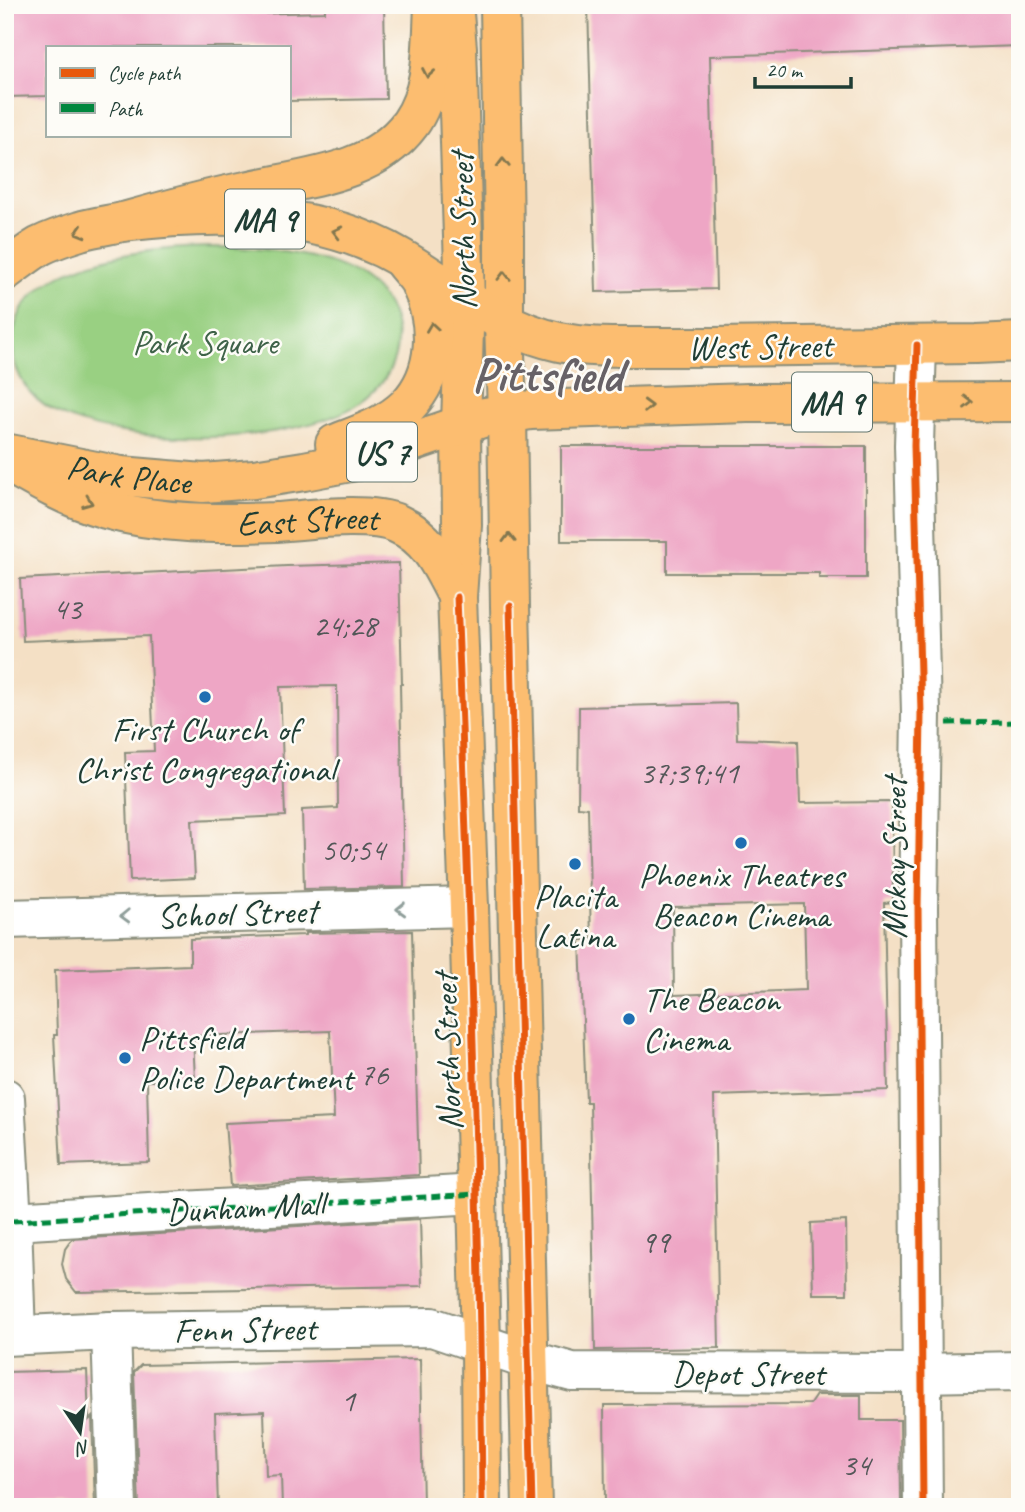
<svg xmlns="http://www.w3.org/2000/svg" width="1025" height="1512" font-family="Caveat,sans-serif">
  <rect width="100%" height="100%" fill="#fdfcf7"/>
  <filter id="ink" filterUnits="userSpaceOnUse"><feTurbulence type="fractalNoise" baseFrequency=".0143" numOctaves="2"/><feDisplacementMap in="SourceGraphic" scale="14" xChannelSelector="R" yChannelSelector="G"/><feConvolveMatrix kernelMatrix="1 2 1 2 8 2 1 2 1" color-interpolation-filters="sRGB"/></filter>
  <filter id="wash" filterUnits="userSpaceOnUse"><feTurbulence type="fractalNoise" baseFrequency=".00686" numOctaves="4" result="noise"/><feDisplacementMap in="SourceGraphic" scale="28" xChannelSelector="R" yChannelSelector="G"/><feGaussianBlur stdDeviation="1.57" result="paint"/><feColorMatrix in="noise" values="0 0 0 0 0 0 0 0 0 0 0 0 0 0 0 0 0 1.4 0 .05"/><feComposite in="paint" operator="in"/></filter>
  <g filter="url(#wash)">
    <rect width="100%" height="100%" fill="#f4e0c5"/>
    <path fill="#99d082" stroke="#5c865b" stroke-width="2" d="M211,247C273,248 391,253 397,337C398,365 382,388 360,403C296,446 118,449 52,410C30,398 15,376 13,351C7,259 147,248 211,247Z"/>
    <g id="blocks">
      <g fill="#eea6c5" fill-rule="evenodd">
        <polygon points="5,5 250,5 251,14 325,12 325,5 384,5 386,99 289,101 289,47 47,47 47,96 5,97"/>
        <polygon points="588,5 1020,5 1020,46 710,56 716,289 596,292"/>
        <polygon points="561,446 866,446 866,578 819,578 819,573 667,573 667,541 561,541"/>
        <polygon points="399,563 402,684 400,684 404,887 304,889 302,810 338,808 337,686 280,687 285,816 192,820 195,878 130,881 125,752 154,751 149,636 23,641 20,579 287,566"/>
        <path d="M736,703L737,739L798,741L800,803L892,802L893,902L884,903L888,1090L714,1096L719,1348L595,1350L590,1102H586L580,940H591L588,808L578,807L579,707ZM804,904L806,990L674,995L673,907Z"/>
        <polygon points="412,931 419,1175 230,1186 225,1123 334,1118 330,1031 193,1036 195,1080 147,1081 149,1162 61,1165 54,1035 57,1035 55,970 190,965 190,939 305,935 305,933"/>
        <polygon points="420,1219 422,1286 76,1292 66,1279 62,1264 65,1249 72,1239"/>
        <polygon points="846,1221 847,1294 813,1294 811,1223"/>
        <polygon points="420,1359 423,1505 282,1507 281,1475 266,1476 264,1411 215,1413 218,1507 139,1507 134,1372 141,1365"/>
        <polygon points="87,1370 89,1420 92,1417 95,1507 5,1507 5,1372"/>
        <polygon points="816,1395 861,1395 861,1420 900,1420 901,1507 605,1507 604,1405 810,1404"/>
      </g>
    </g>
  </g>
  <g filter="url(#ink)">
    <use href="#blocks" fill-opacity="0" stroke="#8a8e7c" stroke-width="2"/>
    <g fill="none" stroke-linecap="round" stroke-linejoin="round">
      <g stroke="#8a8e7c" stroke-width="42">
        <g id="minor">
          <polyline points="917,345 914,445 921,713 918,908 923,1507"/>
          <polyline points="5,919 469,907"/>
          <polyline points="5,1098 12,1221 16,1335"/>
          <polyline points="12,1221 477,1194"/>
          <polyline points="111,1331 117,1507"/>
          <polyline points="5,1336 111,1331 432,1327 528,1360 572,1372 921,1373 1020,1371"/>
        </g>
      </g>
      <g stroke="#8a8e7c" stroke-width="42">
        <g id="major">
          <polyline points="507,413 510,606 532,1507"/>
          <polyline points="461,424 462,525 457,597 469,907 481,1344 482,1507"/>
          <path id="s1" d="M5,461C37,480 70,499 106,509C161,525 220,524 276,522C308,520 369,511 398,524C430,538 442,567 457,596"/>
        </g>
      </g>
      <g stroke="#8a8e7c" stroke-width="42">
        <g id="highway">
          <polyline points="500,5 504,231 504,322 507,413"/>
          <polyline points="454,14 457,48 465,299 461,424"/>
          <path d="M123,222C214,211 320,210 401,258C453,289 499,329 559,342C583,347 608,347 633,347C659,347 686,347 712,347C800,346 888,345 976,344L1020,342"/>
          <path d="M5,271C16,263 28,253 40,246C52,240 67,235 80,231C95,226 111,225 127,221C166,210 206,199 246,191C303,178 372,175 410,124C434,91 432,44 434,5"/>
          <path d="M335,444C360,434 388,425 407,406C439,373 439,323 420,283C417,276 409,269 404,262"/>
          <path id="s2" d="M5,453L121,476L203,483L254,479L304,471L356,461L485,417L531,410L748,403L1020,402"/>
        </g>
      </g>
      <use href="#minor" stroke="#fff" stroke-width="38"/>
      <use href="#major" stroke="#fcbd6f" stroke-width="38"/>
      <use href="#highway" stroke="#fcbd6f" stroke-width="38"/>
      <g stroke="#00873e" stroke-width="5" stroke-dasharray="10 5" stroke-linecap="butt">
        <polyline points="947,723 1020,722"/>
        <polyline points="12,1221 477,1194"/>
      </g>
      <g stroke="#fdfcf7" stroke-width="11">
        <g id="cycleway">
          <polyline points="917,345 914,445 921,713 918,908 923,1507"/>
          <path d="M457,597C469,900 480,1203 482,1507"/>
          <polyline points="510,606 532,1507"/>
        </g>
      </g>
      <use href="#cycleway" stroke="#e8590c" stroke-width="7"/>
    </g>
    <defs><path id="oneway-chevron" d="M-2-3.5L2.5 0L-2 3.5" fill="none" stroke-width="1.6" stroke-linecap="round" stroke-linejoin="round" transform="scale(1.75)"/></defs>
    <g stroke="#82774f">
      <use href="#oneway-chevron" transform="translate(428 73) rotate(100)"/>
      <use href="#oneway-chevron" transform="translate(503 163) rotate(-91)"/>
      <use href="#oneway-chevron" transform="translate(80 232) rotate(163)"/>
      <use href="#oneway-chevron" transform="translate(337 232) rotate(-166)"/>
      <use href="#oneway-chevron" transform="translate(504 276) rotate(-90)"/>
      <use href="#oneway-chevron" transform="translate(432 327) rotate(-98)"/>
      <use href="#oneway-chevron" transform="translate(968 402)"/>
      <use href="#oneway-chevron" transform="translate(648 406) rotate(-2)"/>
      <use href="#oneway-chevron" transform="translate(88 502) rotate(21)"/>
      <use href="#oneway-chevron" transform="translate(509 538) rotate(-91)"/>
    </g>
    <g stroke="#8f9e9a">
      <use href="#oneway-chevron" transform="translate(401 909) rotate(178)"/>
      <use href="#oneway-chevron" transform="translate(125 916) rotate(178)"/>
    </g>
  </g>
  <g fill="#1f6fb2" stroke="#fdfcf7" stroke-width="2.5">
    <circle cx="205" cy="697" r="7"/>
    <circle cx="741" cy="843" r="7"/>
    <circle cx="575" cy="864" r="7"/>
    <circle cx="629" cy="1019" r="7"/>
    <circle cx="125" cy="1058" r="7"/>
  </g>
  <g text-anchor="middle" stroke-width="5" stroke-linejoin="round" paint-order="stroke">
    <g font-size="32" fill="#535758">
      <text x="67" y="619">43</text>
      <text x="345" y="636">24;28</text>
      <text x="689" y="783">37;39;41</text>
      <text x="353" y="860">50;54</text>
      <text x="374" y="1085">76</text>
      <text x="655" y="1252">99</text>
      <text x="348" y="1411">1</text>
      <text x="856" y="1475">34</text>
    </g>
    <g fill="#fdfcf7" stroke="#62766e" stroke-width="2">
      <rect x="225" y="189.5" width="80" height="59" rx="5"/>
      <rect x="792" y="372.5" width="80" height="59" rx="5"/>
      <rect x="347" y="422.5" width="70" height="59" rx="5"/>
    </g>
    <g font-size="33" font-weight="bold" fill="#1f3d34">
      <text x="265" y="231">MA 9</text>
      <text x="832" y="414">MA 9</text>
      <text x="382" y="464">US 7</text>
    </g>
    <g font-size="35" fill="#1f3d34" stroke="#fdfcf7">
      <text transform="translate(462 231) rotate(-91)" y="12">North Street</text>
      <text transform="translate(760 346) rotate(-1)" y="12">West Street</text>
      <text dy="12" stroke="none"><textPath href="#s2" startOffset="126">Park Place</textPath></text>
      <text dy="12" stroke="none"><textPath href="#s1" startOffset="315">East Street</textPath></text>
      <text transform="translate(894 858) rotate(-90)" y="12">Mckay Street</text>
      <text transform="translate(237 913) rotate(-2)" y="12">School Street</text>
      <text transform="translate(447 1052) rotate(-92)" y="12">North Street</text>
      <text transform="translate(245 1207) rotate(-3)" y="12">Dunham Mall</text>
      <text transform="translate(245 1329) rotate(-1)" y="12">Fenn Street</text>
      <text x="748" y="1385">Depot Street</text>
    </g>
    <g font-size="35" fill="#3e6248" stroke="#fdfcf7">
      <text x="205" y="354">Park Square</text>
    </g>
    <g font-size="35" fill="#1f3d34" stroke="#fdfcf7">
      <text x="205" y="741">First Church of<tspan x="205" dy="40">Christ Congregational</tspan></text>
      <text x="741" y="887">Phoenix Theatres<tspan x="741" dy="40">Beacon Cinema</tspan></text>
      <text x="575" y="908">Placita<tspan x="575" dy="40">Latina</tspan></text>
      <text x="643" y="1011" text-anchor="start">The Beacon<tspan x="643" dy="40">Cinema</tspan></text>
      <text x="139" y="1050" text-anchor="start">Pittsfield<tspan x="139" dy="40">Police Department</tspan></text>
    </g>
    <g font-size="49" font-weight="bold" fill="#676267" stroke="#fdfcf7">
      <text x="547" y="391">Pittsfield</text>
    </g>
  </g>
  <rect width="1025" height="1512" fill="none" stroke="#fdfcf7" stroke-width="28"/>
  <rect x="46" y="46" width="245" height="91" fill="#fdfcf7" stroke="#a4b0a9" stroke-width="2"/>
  <rect x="60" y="68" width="35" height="10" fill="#e8590c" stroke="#a4b0a9" stroke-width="2"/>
  <text x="108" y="80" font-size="21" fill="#1f3d34">Cycle path</text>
  <rect x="60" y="103" width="35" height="10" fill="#00873e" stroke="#a4b0a9" stroke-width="2"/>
  <text x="108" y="116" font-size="21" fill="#1f3d34">Path</text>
  <g transform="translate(80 1432) rotate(167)" stroke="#fdfcf7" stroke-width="5" paint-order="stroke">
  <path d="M0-5L12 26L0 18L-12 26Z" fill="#1f3d34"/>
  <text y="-10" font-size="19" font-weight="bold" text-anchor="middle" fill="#1f3d34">N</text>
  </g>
  <path d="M755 77v10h96v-10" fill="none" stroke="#1f3d34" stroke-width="3.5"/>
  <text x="766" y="77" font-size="21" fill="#1f3d34" stroke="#fdfcf7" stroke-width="5" paint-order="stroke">20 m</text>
</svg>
